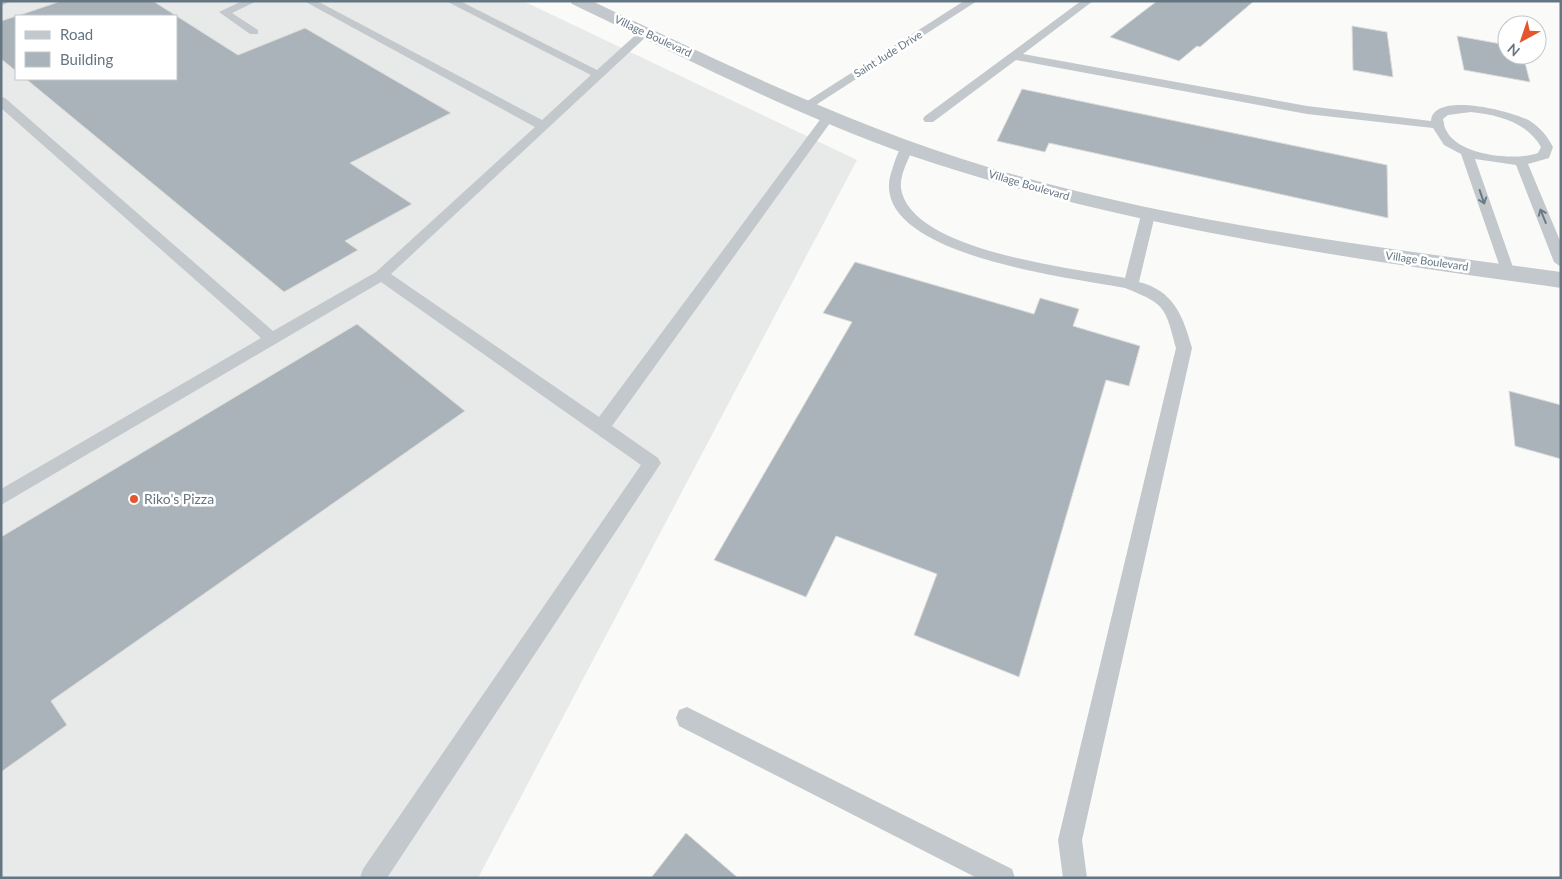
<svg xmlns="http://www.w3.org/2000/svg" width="1562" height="879" font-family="Lato,sans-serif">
  <rect width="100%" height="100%" fill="#fafaf8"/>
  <path fill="#e8e9e9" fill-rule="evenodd" d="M1,1H523L857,160L478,878H1ZM16,16H176V79H16Z"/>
  <g fill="#aab3b9" stroke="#dcdcda">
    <polygon points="61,1 153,1 238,55 305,28 451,113 350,163 412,204 345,241 358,250 284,292 26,79 176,79 176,16 17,16"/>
    <polygon points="1157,1 1254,1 1200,47 1197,46 1179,61 1110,37"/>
    <polygon points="16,16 16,71 1,59 1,21"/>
    <polygon points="1352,26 1387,32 1393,77 1353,70"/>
    <polygon points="1457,36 1507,45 1507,55 1523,55 1530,82 1464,70"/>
    <polygon points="1022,89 1387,165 1388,218 1049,143 1045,152 997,141"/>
    <polygon points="855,262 1034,314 1040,298 1079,309 1073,326 1140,346 1129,386 1106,380 1019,677 914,635 937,574 836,536 806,597 714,560 852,322 823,313"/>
    <polygon points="357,324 465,411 51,701 67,725 1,772 1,537"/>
    <polygon points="1509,391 1561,405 1561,459 1515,446"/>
    <polygon points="686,833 738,878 651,878"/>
  </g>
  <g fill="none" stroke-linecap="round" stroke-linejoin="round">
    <g fill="#c3c8cc" fill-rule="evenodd">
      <polygon points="1,1 11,1 1,6"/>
      <polygon points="242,1 257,1 232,13 258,30 258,34 250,34 219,12"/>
      <polygon points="304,1 317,1 542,120 591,75 446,1 460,1 597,70 641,30 649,30 649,34 391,274 599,417 825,113 829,112 835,116 612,426 658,458 661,463 387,878 360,878 363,869 641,465 381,282 1,505 1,489 261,338 1,108 1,97 5,98 273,331 376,272 535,127"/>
      <polygon points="964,1 977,1 808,110 804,111 798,107"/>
      <path d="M1081,1H1093L1023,54L1307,106L1431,121C1433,90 1515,112 1530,121C1541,128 1547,136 1553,147L1549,158L1528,164L1561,243V267L1554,262L1516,165L1475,159L1515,273L1508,278L1503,276L1461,154L1444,145L1433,128L1307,114L1016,60L933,122H925L923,119L925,116ZM1471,112C1498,115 1527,122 1541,147L1538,153C1515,161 1458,156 1446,130C1444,127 1444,122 1443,119L1448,115Z"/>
      <path d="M908,142L914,146C909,159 897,178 902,193C919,252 1073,268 1125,278L1141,215L1148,211L1153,212L1155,215L1139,282C1174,291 1183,316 1192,348L1082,840L1087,878H1063L1058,840L1176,348C1165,306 1165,304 1125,288C1075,278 861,255 892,170C895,162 899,144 908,142Z"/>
      <polygon points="687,707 1012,869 1015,878 977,878 679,726 676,718 679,710"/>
    </g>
    <path fill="#c3c8cc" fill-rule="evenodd" d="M570,1H592C723,63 851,126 991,168C1176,223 1369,246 1561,272V288C1340,257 1121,227 909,155C793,114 683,57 572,4Z"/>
  </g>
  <defs><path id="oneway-shaft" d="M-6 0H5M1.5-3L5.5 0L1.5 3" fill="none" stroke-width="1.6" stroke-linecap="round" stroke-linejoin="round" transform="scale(1.25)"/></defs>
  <g stroke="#6a7a87">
    <use href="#oneway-shaft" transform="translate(1482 197) rotate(71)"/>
    <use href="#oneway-shaft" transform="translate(1543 216) rotate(-112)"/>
  </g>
  <circle fill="#e4572e" stroke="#fff" stroke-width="2" cx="134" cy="499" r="5"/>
  <g text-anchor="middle" stroke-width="5" stroke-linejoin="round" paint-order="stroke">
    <g font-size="11" fill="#657683" stroke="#fff">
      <text transform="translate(653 36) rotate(25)" y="4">Village Boulevard</text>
      <text transform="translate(888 54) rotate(-32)" y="4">Saint Jude Drive</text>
      <text transform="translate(1029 185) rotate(16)" y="4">Village Boulevard</text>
      <text transform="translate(1427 261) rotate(8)" y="4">Village Boulevard</text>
    </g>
    <g font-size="14" fill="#657683" stroke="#fff" text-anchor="start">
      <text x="144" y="504">Riko's Pizza</text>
    </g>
  </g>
  <rect width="1562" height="879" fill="none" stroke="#657683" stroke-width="5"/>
  <rect x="15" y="15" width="162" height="65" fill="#ffffff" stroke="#c1c8cd"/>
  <rect x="25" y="31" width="25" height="8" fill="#c3c8cc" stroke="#c1c8cd"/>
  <text x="60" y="40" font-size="15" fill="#657683">Road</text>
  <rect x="25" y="52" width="25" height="15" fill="#aab3b9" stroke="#c1c8cd"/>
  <text x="60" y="65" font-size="15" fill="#657683">Building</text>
  <g transform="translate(1522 40) rotate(220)"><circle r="24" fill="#ffffff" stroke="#c1c8cd"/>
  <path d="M0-4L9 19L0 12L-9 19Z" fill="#e4572e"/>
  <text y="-8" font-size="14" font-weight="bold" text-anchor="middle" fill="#657683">N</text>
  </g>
</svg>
